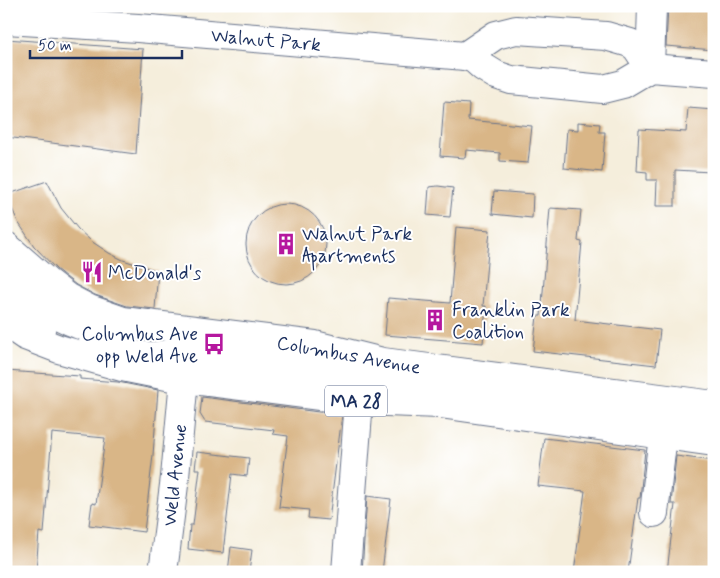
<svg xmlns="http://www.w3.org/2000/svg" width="720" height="578" font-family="Mynerve,sans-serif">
  <rect width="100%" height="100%" fill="#fff"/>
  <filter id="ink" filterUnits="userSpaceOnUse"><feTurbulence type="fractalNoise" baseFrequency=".02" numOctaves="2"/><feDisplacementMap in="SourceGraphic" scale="10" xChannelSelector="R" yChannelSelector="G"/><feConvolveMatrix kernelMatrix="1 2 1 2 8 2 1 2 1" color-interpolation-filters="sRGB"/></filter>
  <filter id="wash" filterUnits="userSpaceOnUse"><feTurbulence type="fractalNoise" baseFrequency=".0096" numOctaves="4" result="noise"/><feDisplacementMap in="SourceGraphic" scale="20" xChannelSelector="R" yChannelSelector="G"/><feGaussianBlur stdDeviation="1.12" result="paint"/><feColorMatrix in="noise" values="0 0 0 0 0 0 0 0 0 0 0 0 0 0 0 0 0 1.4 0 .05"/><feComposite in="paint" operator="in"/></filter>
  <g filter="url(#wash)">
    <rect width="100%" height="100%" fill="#f5eedc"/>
    <g id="blocks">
      <g fill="#d9b687">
        <polygon points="668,6 714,6 714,50 666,46"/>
        <polygon points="6,39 143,49 136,154 6,137"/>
        <polygon points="444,102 469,104 468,120 532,126 528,163 500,161 500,153 466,150 465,158 440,156"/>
        <polygon points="688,108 714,110 711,172 675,170 675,206 656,206 657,180 647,180 647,172 637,171 639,129 686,132"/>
        <polygon points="578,122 600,124 599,132 605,132 602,172 564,168 567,129 578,130"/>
        <polygon points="47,181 61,208 78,229 91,241 109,253 123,260 158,271 155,309 127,306 95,295 76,285 56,269 34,246 18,222 6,195"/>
        <polygon points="438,186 453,188 450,217 427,215 429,187"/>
        <polygon points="494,191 533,194 532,218 492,214"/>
        <circle cx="286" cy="244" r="40"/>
        <polygon points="550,208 581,210 578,241 582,242 575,320 660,330 656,365 533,351 537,316 541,316"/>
        <polygon points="456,227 490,230 483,306 486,306 483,343 385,335 388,298 450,303"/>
        <polygon points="6,371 80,376 80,379 118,382 158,390 153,455 144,532 89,525 92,503 96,504 105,438 52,433 44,533 39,532 36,572 6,572"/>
        <polygon points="202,397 342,415 329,520 308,518 309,510 279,507 288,436 273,434 274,430 205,422 200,414"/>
        <polygon points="544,438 645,450 640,498 638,498 628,572 574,572 585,491 538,486"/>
        <polygon points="197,452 249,458 247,476 232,474 223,553 188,549 190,525 193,525 200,469 195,469"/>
        <polygon points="676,456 714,461 714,572 667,572 675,504 671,504"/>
        <polygon points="367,496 391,499 382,572 362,572"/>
        <polygon points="231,547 252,550 249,572 228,572"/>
      </g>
    </g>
  </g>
  <g filter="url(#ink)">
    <use href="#blocks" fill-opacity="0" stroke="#67728a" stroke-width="1"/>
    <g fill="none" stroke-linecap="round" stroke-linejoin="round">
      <g stroke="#67728a" stroke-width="30">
        <g id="minor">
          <polyline points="6,20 138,28 465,56 474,59 483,67 496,75 511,80 603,89 623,84 650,68 714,73"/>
          <polyline points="465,56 496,35 516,30 606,36 630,43 636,47 650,68"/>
          <polyline points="650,68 652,6"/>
          <path d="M6,275C19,286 32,297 45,307C69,324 97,331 125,339"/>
          <polyline points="6,307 41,330"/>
          <polyline points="91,348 135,355 152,356 174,353 267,364 714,423"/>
          <polyline points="654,513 663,435"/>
          <polyline points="163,572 175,477 184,379"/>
          <polyline points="346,572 359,401"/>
        </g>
      </g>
      <g stroke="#67728a" stroke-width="30">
        <g id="major">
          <polyline points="6,246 46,281 68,298 89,309 123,321 315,345 383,362 714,405"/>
          <polyline points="6,323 25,336 59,349 122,367 177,378 359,401 440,404 714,442"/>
        </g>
      </g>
      <use href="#minor" stroke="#fff" stroke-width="28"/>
      <use href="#major" stroke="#fff" stroke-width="28"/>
    </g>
  </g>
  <defs>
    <g id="building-bare" transform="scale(1.725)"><path d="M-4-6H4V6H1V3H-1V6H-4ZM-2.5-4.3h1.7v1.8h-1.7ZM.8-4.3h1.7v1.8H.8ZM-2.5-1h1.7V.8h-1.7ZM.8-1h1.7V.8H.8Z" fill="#b5179e" stroke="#fff" stroke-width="2.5" paint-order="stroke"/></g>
    <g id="restaurant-bare" transform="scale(1.725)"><path d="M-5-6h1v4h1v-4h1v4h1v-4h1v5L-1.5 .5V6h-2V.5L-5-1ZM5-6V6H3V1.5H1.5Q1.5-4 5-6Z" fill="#b5179e" stroke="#fff" stroke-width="2.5" paint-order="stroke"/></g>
    <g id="bus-bare" transform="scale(1.725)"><path d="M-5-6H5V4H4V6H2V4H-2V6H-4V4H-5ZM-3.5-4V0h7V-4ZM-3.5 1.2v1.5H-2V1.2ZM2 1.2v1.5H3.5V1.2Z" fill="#b5179e" stroke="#fff" stroke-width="2.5" paint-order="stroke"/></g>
  </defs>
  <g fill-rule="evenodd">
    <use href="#building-bare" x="286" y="244"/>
    <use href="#restaurant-bare" x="92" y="272"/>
    <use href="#building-bare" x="435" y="320"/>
    <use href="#bus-bare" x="214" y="344"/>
  </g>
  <g text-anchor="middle" stroke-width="4" stroke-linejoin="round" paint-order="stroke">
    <rect fill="#fff" stroke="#5f6d8e" stroke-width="1" x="325" y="385.5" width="62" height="31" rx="4"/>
    <g font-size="18" font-weight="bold" fill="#1b2f5e">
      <text x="356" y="407">MA 28</text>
    </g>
    <g font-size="19" fill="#1b2f5e" stroke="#fff">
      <text transform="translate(266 39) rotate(5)" y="7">Walnut Park</text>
      <text transform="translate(349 354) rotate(10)" y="7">Columbus Avenue</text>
      <text transform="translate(174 475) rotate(-84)" y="7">Weld Avenue</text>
    </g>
    <g font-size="19" fill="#1b2f5e" stroke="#fff" text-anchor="start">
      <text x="302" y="240">Walnut Park<tspan x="302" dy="22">Apartments</tspan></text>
      <text x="108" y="279">McDonald's</text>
      <text x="452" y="316">Franklin Park<tspan x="452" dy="22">Coalition</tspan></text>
      <text x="198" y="340" text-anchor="end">Columbus Ave<tspan x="198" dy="22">opp Weld Ave</tspan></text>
    </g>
  </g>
  <rect width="720" height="578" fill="none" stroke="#fff" stroke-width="25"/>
  <path d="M30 50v8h152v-8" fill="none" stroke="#1b2f5e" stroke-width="2.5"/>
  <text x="38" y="50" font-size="15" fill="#1b2f5e" stroke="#ffffff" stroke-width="4" paint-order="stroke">50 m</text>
</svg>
